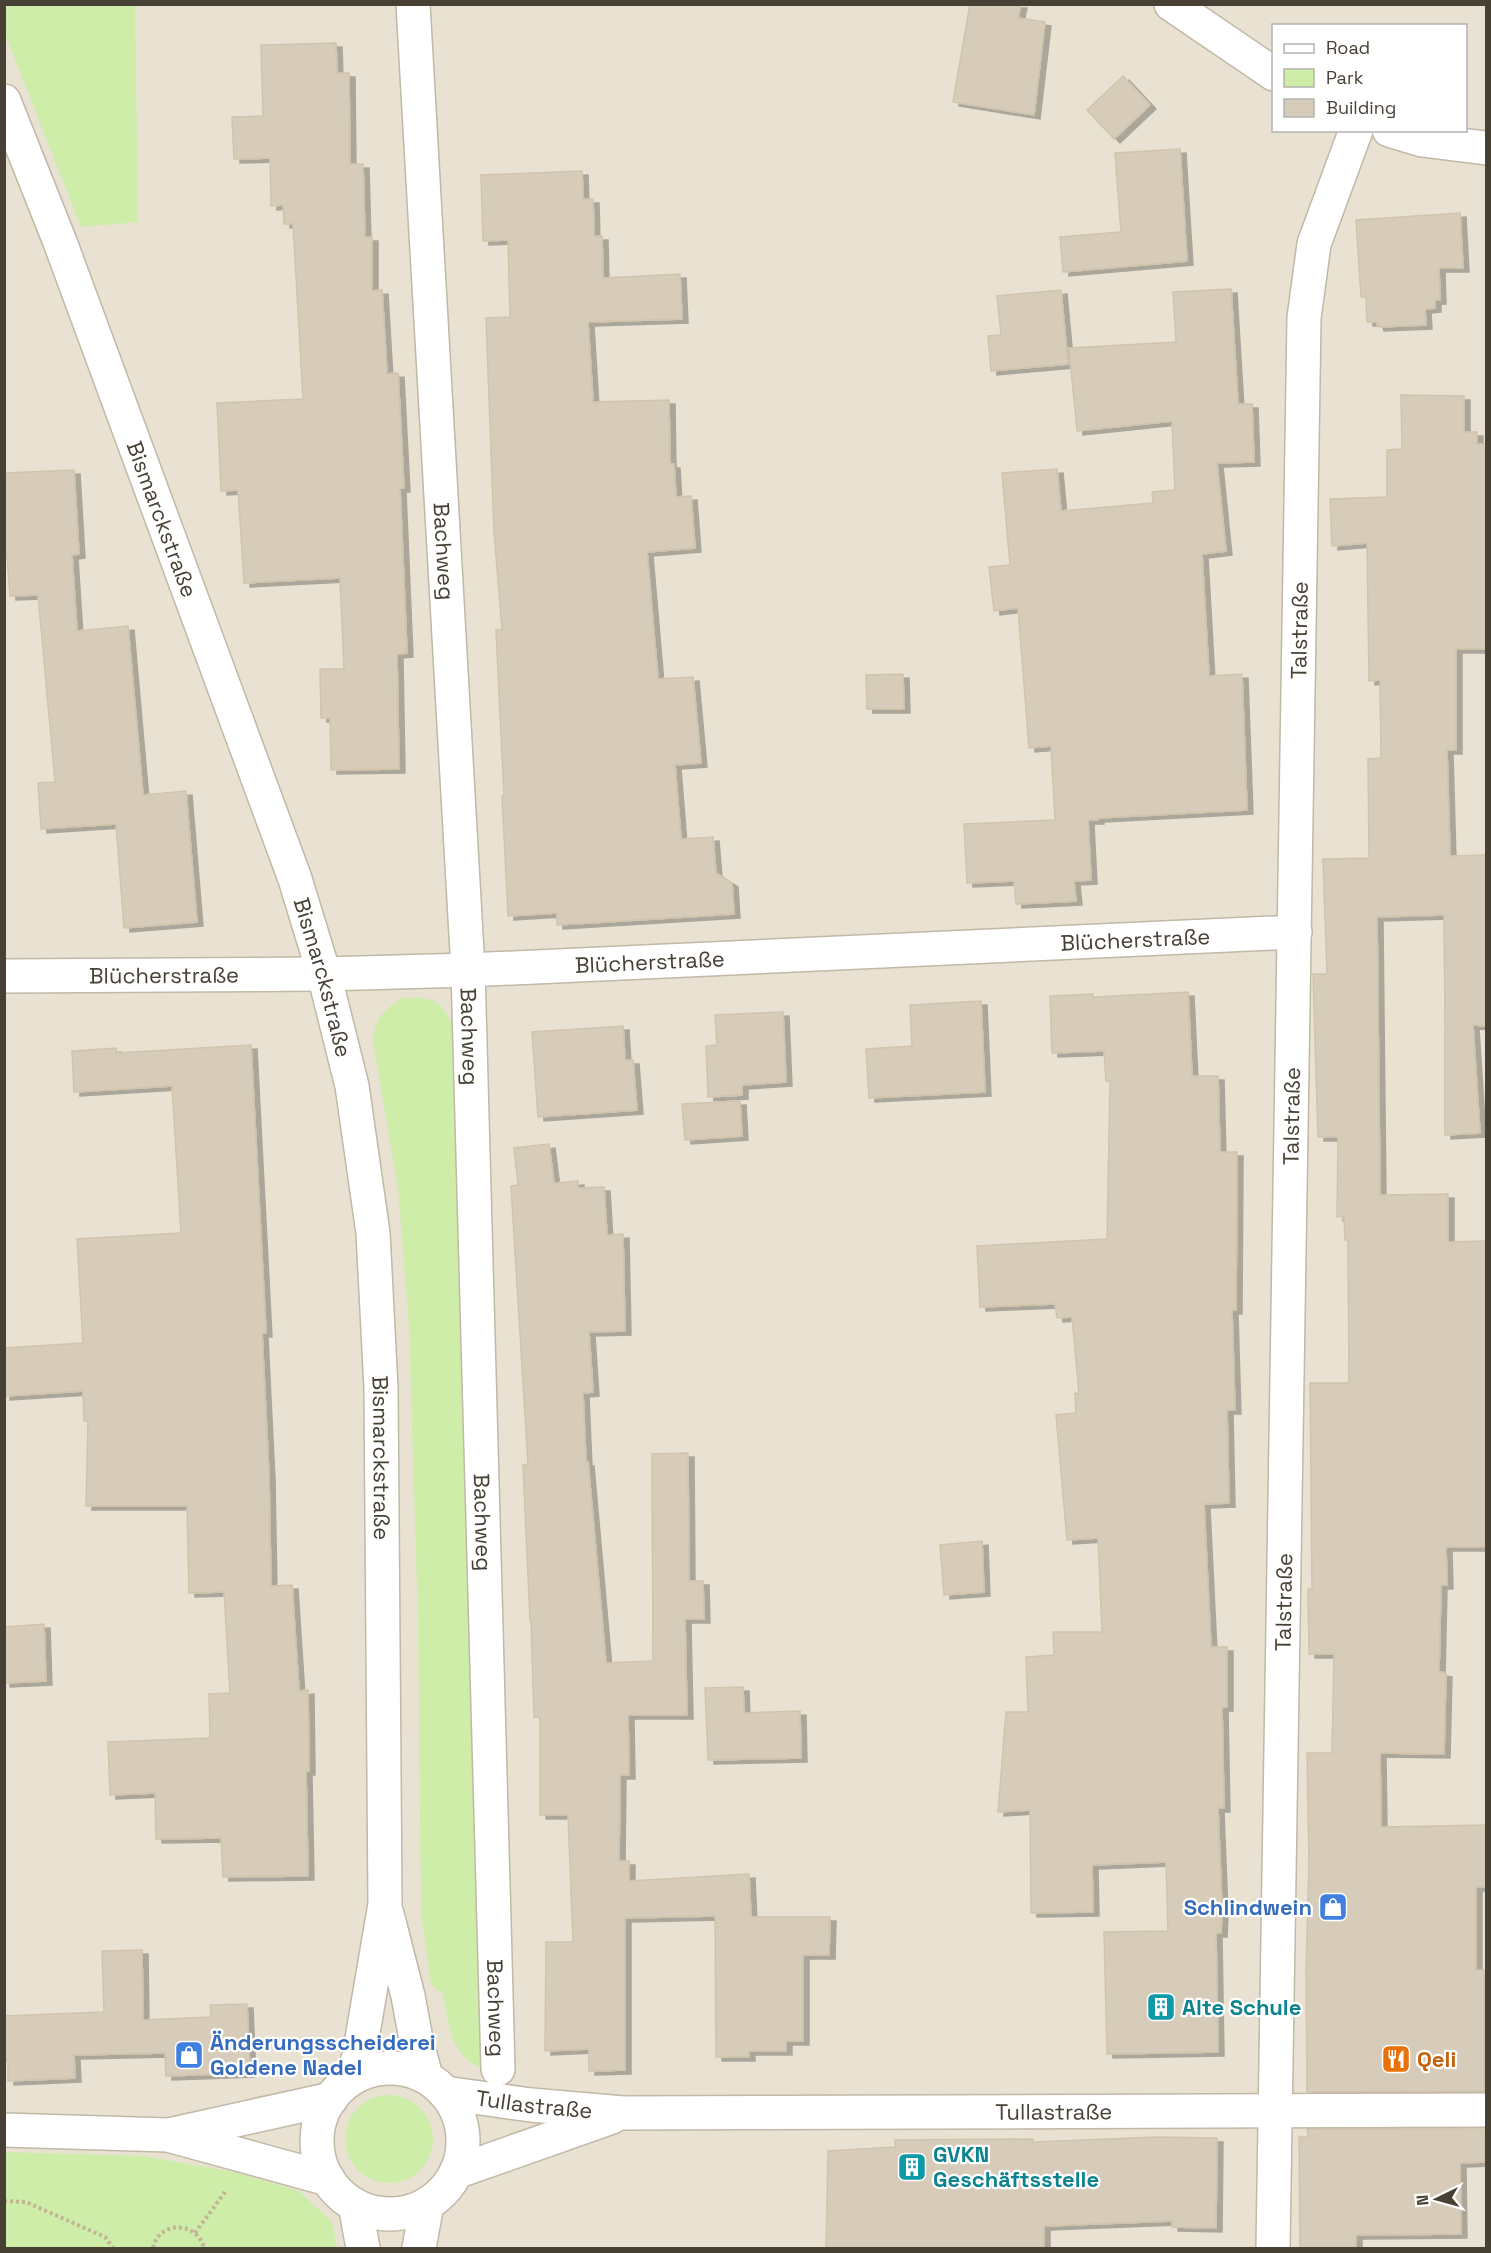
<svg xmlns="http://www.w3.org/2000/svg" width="1491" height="2253" font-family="'Space Grotesk',sans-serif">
  <defs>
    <filter id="shadow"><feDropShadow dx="6" dy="4" stdDeviation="0" flood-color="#0004"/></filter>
  </defs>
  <rect width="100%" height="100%" fill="#f4f0e5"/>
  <path fill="#e9e2d2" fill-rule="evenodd" d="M5,5H1486V2248H5ZM1274,26H1466V130H1274Z"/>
  <g fill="#cdeda9">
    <polygon points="5,4 135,5 138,222 81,227 5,34"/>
    <path d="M402,998C432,997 441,998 453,1027L486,2070C451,2057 449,2028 443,1994L431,1985L421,1913L418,1620L409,1327L398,1189L373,1041C376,1016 382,1012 402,998Z"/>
    <circle cx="389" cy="2139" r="44"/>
    <polygon points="5,2152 145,2156 238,2173 299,2191 332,2222 337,2248 5,2248"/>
  </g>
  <g fill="#d7ccb9" stroke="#d2c4ac" stroke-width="1.5" filter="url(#shadow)">
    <polygon points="970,4 1021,4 1018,18 1045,22 1034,115 953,102"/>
    <polygon points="336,43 337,73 349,73 350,164 363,164 365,237 372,237 372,291 382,290 387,374 398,373 404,488 400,488 407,653 397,654 399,769 331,770 330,718 321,718 320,669 344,669 340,578 244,583 238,490 221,491 217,403 303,399 293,224 284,224 283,205 271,206 270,158 234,159 232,117 263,116 261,45"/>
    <polygon points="1123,76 1150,105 1114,139 1087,110"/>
    <polygon points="1180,149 1187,261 1063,272 1060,237 1121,232 1115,153"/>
    <polygon points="582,171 583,199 593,199 594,236 602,236 603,278 680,274 682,319 588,322 593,402 669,400 670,464 674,464 676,497 691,496 695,548 647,552 658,679 693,677 701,763 675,765 681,839 713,837 716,873 732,883 734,914 557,925 557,913 508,916 502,796 504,796 496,630 502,630 494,532 486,318 510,317 508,240 483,241 481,175"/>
    <polygon points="1460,213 1463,268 1439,268 1440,300 1435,300 1435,308 1425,309 1426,325 1378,327 1377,322 1367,322 1366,297 1361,297 1356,220"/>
    <polygon points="1231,289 1238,404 1252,404 1254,462 1217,463 1226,551 1202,554 1209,676 1242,674 1247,810 1098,818 1098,820 1088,820 1091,880 1074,881 1076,901 1016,904 1014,881 967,883 964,824 1055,820 1051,746 1029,748 1018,608 994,611 989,567 1010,565 1002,473 1057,469 1061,511 1153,503 1152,492 1175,490 1172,421 1077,431 1069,348 1176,342 1173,292"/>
    <polygon points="1061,290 1068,364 991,371 988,336 1001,335 997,296"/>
    <polygon points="1401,395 1464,396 1464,432 1477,432 1477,444 1486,444 1486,649 1456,649 1456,750 1447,750 1450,856 1486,855 1486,1026 1473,1025 1480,1133 1445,1135 1445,1024 1451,1024 1445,1024 1444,915 1377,917 1380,1195 1448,1194 1448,1242 1486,1241 1486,1547 1446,1547 1447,1585 1441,1585 1439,1672 1446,1673 1444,1754 1380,1753 1381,1827 1486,1825 1486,1887 1476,1887 1476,1970 1484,1970 1484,2091 1307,2092 1306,1971 1309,1865 1307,1753 1332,1753 1334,1654 1309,1654 1308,1589 1312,1589 1310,1383 1349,1383 1348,1240 1345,1240 1344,1216 1337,1217 1338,1137 1318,1137 1313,974 1327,974 1323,859 1369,858 1368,759 1381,758 1380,680 1369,681 1367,543 1332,546 1330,499 1387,497 1387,450 1402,449"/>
    <polygon points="74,470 79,554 72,555 77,631 128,626 143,795 186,791 197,922 124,928 116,824 41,829 38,783 55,782 38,595 10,596 7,555 4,555 4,473"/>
    <polygon points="903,674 904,709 867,709 866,675"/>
    <polygon points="1188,992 1192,1076 1218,1076 1220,1152 1237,1152 1236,1310 1232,1310 1235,1410 1227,1410 1229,1503 1204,1504 1211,1647 1227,1647 1227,1707 1222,1707 1224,1808 1218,1808 1222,1910 1221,1933 1216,1933 1218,2052 1107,2054 1104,1932 1168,1931 1166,1862 1092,1865 1093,1912 1031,1913 1030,1810 998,1812 1006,1712 1028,1712 1026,1657 1054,1655 1053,1632 1102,1632 1098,1538 1067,1540 1056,1415 1076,1413 1075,1393 1079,1394 1072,1317 1057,1318 1055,1304 980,1307 977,1246 1107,1239 1110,1081 1106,1081 1104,1051 1052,1053 1050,996 1093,994 1093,997"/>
    <polygon points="981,1001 985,1092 869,1098 866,1049 912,1046 910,1005"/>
    <polygon points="783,1012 786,1082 742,1085 742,1095 708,1097 706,1046 717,1045 715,1015"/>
    <polygon points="623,1026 625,1060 633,1060 637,1110 538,1117 532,1032"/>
    <polygon points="251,1045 266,1333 262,1333 269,1476 271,1586 292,1585 299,1691 308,1690 309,1771 306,1771 308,1876 223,1877 221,1838 156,1839 155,1793 110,1795 108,1742 210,1738 209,1694 230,1693 224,1592 189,1593 187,1506 86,1506 88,1421 84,1421 83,1391 4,1396 4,1348 83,1343 77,1239 181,1233 172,1086 74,1092 72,1051 116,1048 116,1053"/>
    <polygon points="740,1101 742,1136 685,1140 682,1104"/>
    <polygon points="549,1144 554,1183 578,1181 578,1188 604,1187 607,1235 623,1234 625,1331 589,1332 593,1392 583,1393 586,1462 588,1462 606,1663 653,1661 652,1454 688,1453 689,1581 703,1581 704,1619 685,1619 687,1715 628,1715 629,1775 620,1775 619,1861 629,1861 629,1881 749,1874 751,1917 830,1917 829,1955 803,1955 803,2041 786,2041 786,2051 749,2051 749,2057 716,2057 715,1916 625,1918 625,2070 589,2071 589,2049 545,2051 546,1942 573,1942 568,1815 540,1815 540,1717 534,1717 531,1620 530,1620 523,1465 528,1465 511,1186 518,1185 514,1148"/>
    <polygon points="982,1541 984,1592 944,1595 940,1545"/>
    <polygon points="44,1624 46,1681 4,1683 4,1627"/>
    <polygon points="743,1687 744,1713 800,1711 801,1758 708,1760 705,1688"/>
    <polygon points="142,1950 143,2020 211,2017 210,2005 247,2004 250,2073 166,2076 165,2053 74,2055 75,2078 8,2081 8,2061 4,2061 4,2016 104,2012 102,1951"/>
    <polygon points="1307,2129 1485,2129 1485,2162 1460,2163 1461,2234 1356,2235 1356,2248 1300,2248 1299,2137 1308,2137"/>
    <polygon points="1157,2137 1217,2138 1216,2228 1172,2227 1172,2221 1044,2226 1044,2248 826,2248 828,2151 895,2147 895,2140 1033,2139 1033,2142"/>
  </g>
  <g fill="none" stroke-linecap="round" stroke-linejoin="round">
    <g stroke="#c1b8a7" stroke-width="36">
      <g id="minor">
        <path id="s1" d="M413,4L468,970L498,2069"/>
        <polyline points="1171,4 1274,74"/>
        <polyline points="1389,130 1422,140 1486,148"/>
        <path id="s2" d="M4,976L324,974L468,970L1295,932"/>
        <path id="s3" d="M445,2093L531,2105L623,2113L1486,2110"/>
        <polyline points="4,2130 168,2135 328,2179"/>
        <polyline points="173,2134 331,2099"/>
        <polyline points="456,2172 612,2117"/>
        <path id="s4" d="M1273,2248L1304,318L1314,244L1356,130"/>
      </g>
    </g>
    <g stroke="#c1b8a7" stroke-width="36">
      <g id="tertiary">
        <path id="s5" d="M4,101L60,242L295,879L324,974L352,1086L373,1233L381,1388L385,1904L359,2056L352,2078"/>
        <polyline points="387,1914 408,1996 416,2039 426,2077"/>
        <circle cx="390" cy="2141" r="73"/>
        <polyline points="355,2205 363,2248"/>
        <polyline points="419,2248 427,2204"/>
      </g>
    </g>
    <g stroke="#c4b496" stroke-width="4" stroke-dasharray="3 3" stroke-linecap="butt">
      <polyline points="4,2201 26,2202 105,2237 113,2248"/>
      <polyline points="195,2233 225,2192"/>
      <path d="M153,2248C159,2220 197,2221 204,2248"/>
    </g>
    <use href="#minor" stroke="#fff" stroke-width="33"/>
    <use href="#tertiary" stroke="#fff" stroke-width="33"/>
  </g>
  <defs>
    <g id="shop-square" transform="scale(1.5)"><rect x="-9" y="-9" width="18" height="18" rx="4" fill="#3f7fe0" stroke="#fff"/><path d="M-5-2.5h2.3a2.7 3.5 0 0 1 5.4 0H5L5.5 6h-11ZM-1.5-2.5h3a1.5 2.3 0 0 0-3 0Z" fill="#fff"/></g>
    <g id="building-square" transform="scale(1.5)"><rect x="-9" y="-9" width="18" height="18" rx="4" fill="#0f9aa8" stroke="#fff"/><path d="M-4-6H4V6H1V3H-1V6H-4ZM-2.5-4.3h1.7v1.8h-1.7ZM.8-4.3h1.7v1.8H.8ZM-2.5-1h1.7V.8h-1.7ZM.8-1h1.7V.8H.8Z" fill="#fff"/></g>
    <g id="restaurant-square" transform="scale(1.5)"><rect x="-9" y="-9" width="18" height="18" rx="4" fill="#e8710a" stroke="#fff"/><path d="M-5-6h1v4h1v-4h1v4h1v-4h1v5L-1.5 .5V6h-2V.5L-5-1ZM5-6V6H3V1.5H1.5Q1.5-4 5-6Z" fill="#fff"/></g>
  </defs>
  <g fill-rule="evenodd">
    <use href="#shop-square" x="1333" y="1907"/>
    <use href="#building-square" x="1161" y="2007"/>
    <use href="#shop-square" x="189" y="2055"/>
    <use href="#restaurant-square" x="1396" y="2059"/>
    <use href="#building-square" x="912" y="2167"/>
  </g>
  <g text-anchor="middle" stroke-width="4.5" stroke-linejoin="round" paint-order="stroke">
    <g font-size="22" fill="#474034" stroke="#fff">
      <text dy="8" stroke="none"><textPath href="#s5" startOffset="447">Bismarckstraße</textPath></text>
      <text dy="8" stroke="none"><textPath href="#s1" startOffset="548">Bachweg</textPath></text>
      <text dy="8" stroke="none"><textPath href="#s4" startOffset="1618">Talstraße</textPath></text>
      <text dy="8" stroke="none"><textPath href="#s2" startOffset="1132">Blücherstraße</textPath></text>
      <text dy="8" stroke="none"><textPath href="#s2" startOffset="646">Blücherstraße</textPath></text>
      <text dy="8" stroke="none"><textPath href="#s2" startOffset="160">Blücherstraße</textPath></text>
      <text dy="8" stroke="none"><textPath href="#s5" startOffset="933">Bismarckstraße</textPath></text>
      <text dy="8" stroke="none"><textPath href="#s1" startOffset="1034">Bachweg</textPath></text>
      <text dy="8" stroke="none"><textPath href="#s4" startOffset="1132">Talstraße</textPath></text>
      <text dy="8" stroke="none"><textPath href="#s5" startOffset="1419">Bismarckstraße</textPath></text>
      <text dy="8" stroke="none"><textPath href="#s1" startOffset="1520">Bachweg</textPath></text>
      <text dy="8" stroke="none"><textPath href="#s4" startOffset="646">Talstraße</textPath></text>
      <text dy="8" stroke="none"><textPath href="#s1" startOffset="2006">Bachweg</textPath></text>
      <text dy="8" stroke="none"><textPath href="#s3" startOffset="90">Tullastraße</textPath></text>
      <text dy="8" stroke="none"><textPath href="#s3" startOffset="610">Tullastraße</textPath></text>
    </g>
    <g font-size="22" font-weight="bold" fill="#366cbe" stroke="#fff" text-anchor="end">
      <text x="1312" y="1915">Schlindwein</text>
      <text x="210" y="2050" text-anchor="start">Änderungsscheiderei<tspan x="210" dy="25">Goldene Nadel</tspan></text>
    </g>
    <g font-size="22" font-weight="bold" fill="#0d838f" stroke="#fff" text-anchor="start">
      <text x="1182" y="2015">Alte Schule</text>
      <text x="933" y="2162">GVKN<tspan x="933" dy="25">Geschäftsstelle</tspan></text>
    </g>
    <g font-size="22" font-weight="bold" fill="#c56008" stroke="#fff" text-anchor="start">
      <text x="1417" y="2067">Qeli</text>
    </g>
  </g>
  <rect width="1491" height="2253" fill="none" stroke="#474034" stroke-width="12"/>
  <rect x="1272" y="24" width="195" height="108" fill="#ffffff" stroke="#b5b3ae" stroke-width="1.5"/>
  <rect x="1284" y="44" width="30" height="9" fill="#ffffff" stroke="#b5b3ae" stroke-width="1.5"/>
  <text x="1326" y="54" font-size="18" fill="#474034">Road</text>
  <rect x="1284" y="69" width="30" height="18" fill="#cdeda9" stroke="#b5b3ae" stroke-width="1.5"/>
  <text x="1326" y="84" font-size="18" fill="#474034">Park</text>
  <rect x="1284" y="99" width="30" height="18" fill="#d7ccb9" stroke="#b5b3ae" stroke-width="1.5"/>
  <text x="1326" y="114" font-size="18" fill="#474034">Building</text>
  <g transform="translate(1437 2199) rotate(265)" stroke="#ffffff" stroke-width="4.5" paint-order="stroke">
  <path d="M0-4.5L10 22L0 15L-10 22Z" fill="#474034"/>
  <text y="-9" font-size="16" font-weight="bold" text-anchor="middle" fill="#474034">N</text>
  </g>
</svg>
